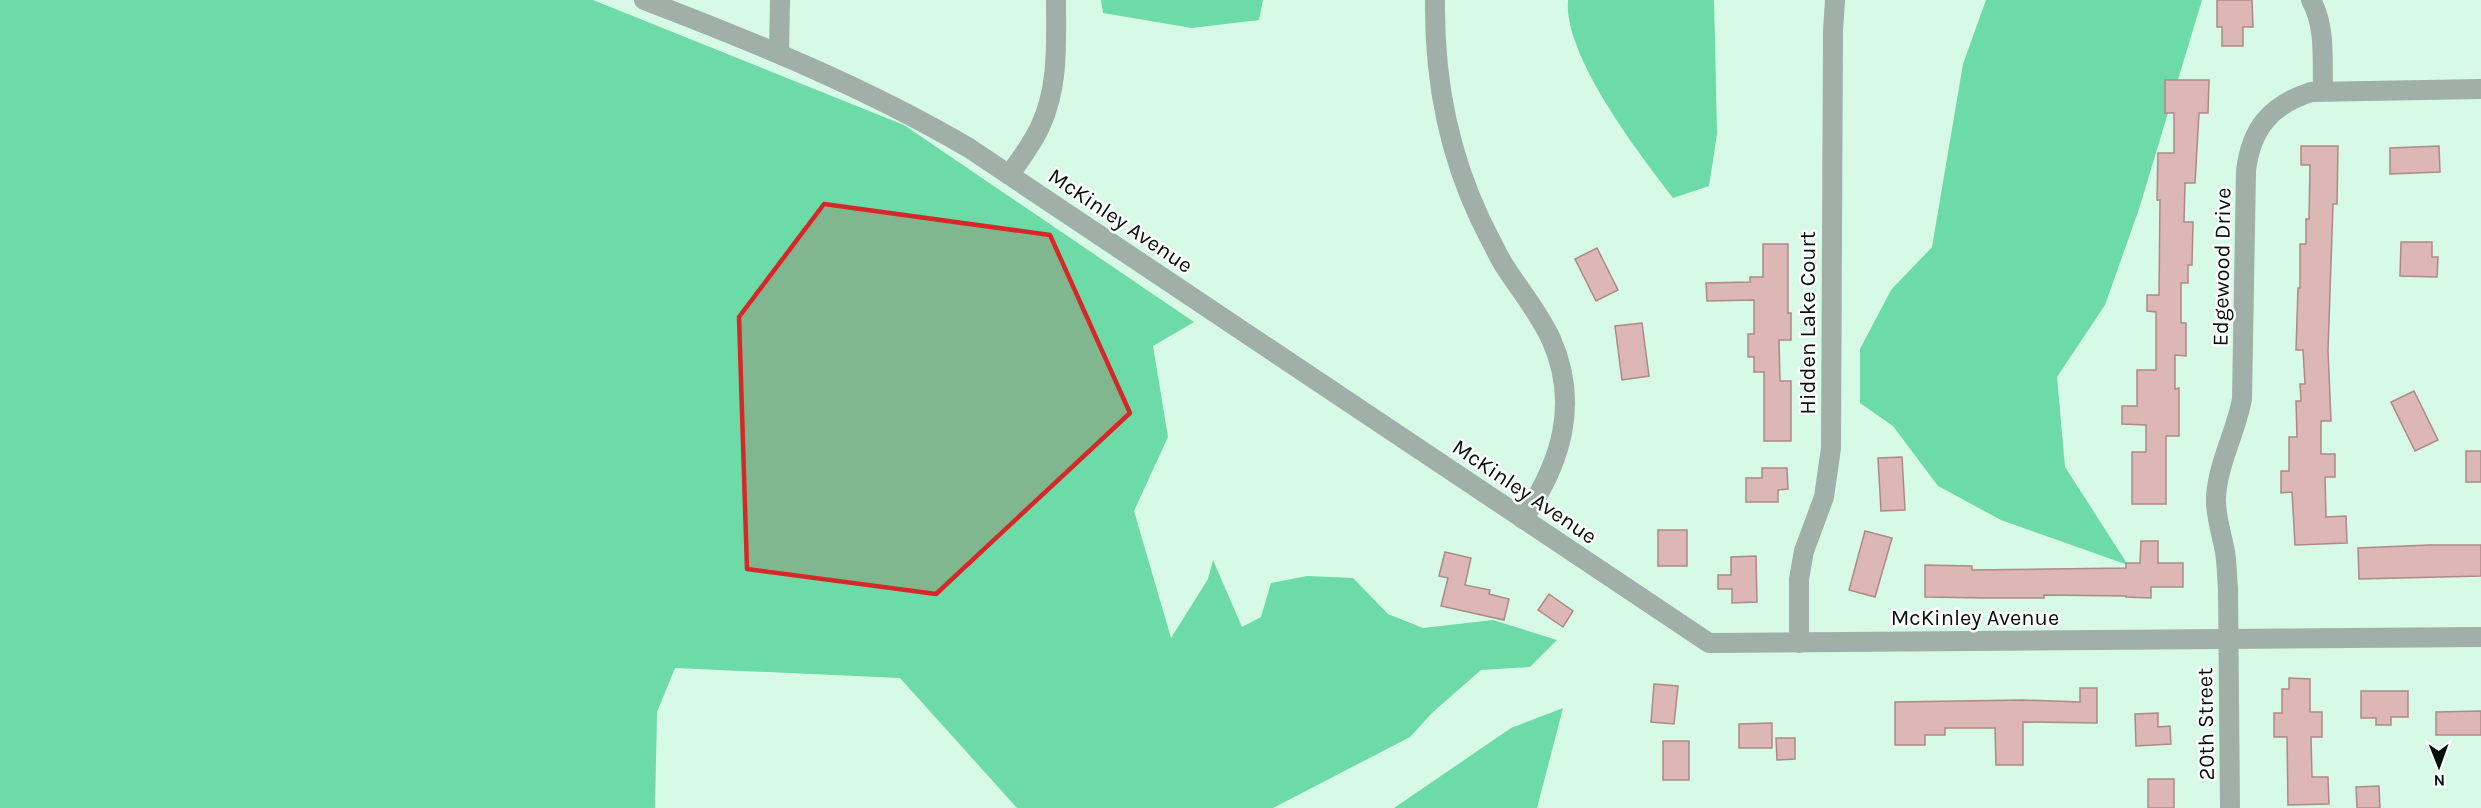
<svg xmlns="http://www.w3.org/2000/svg" width="2481" height="808" font-family="Karla,sans-serif">
  <rect width="100%" height="100%" fill="#d7fae7"/>
  <g fill="#6cdba8">
    <polygon points="0,0 593,0 904,125 1194,322 1153,346 1168,437 1134,511 1171,638 1208,579 1213,560 1242,627 1261,617 1271,583 1307,576 1353,578 1388,614 1423,628 1493,620 1557,640 1530,667 1481,670 1433,712 1410,737 1273,808 1017,808 900,678 675,668 657,712 655,808 0,808"/>
    <polygon points="1101,0 1263,0 1259,20 1192,28 1103,13"/>
    <path d="M1568,0H1714L1717,134L1709,186L1673,198C1639,154 1563,55 1568,0Z"/>
    <polygon points="1986,0 2202,0 2139,209 2105,305 2057,377 2065,467 2128,565 2001,520 1938,486 1893,426 1860,403 1860,349 1891,290 1932,247 1963,64"/>
    <polygon points="1563,708 1537,808 1394,808 1511,728"/>
  </g>
  <g fill="#ddb7b5" stroke="#ad8987" stroke-width="1.5">
    <polygon points="2217,0 2252,0 2253,27 2243,27 2243,46 2222,46 2222,27 2217,27"/>
    <polygon points="2165,80 2209,80 2208,113 2199,113 2195,183 2185,183 2184,222 2193,222 2192,265 2188,265 2188,283 2181,283 2181,323 2186,323 2186,356 2175,355 2175,389 2179,388 2179,436 2166,436 2166,504 2132,504 2132,452 2146,452 2146,425 2122,424 2122,406 2137,406 2137,370 2156,370 2156,312 2147,311 2147,295 2159,295 2160,200 2157,200 2158,153 2174,153 2174,113 2165,113"/>
    <polygon points="2301,146 2338,146 2337,204 2333,204 2328,351 2331,421 2321,421 2321,454 2335,454 2335,477 2325,477 2326,517 2346,516 2347,543 2295,545 2292,492 2281,493 2281,471 2289,471 2289,437 2297,437 2296,401 2301,401 2300,384 2305,384 2303,350 2296,350 2298,288 2300,288 2300,244 2306,244 2306,219 2309,219 2310,165 2301,165"/>
    <polygon points="2439,146 2440,172 2390,174 2390,148"/>
    <polygon points="2401,242 2432,242 2432,257 2438,257 2437,277 2400,276"/>
    <polygon points="1763,244 1788,244 1788,313 1791,313 1791,340 1779,340 1780,381 1791,381 1791,441 1764,441 1764,372 1754,372 1754,357 1748,357 1748,334 1754,334 1754,300 1707,301 1706,283 1750,282 1750,277 1763,277"/>
    <polygon points="1597,248 1618,290 1596,301 1575,259"/>
    <polygon points="1642,323 1649,376 1622,380 1615,326"/>
    <polygon points="2414,391 2438,440 2415,451 2391,402"/>
    <rect x="2466" y="451" width="15" height="31"/>
    <polygon points="1902,457 1905,510 1881,511 1878,458"/>
    <polygon points="1762,468 1787,468 1788,489 1778,490 1778,502 1746,502 1746,478 1762,478"/>
    <rect x="1658" y="530" width="29" height="36"/>
    <polygon points="1865,531 1892,538 1875,597 1849,590"/>
    <polygon points="2141,541 2158,541 2158,563 2183,563 2183,587 2151,587 2151,598 2126,597 2126,596 2044,595 2044,598 1986,598 1925,597 1925,565 1972,566 1972,570 2126,568 2126,563 2140,563"/>
    <polygon points="2429,545 2481,545 2481,576 2359,579 2358,548"/>
    <polygon points="1445,552 1471,558 1465,585 1490,590 1489,594 1509,599 1504,620 1441,606 1448,578 1439,576"/>
    <polygon points="1756,556 1757,602 1732,603 1732,589 1718,589 1718,575 1731,575 1731,557"/>
    <polygon points="1549,594 1573,611 1563,627 1538,610"/>
    <polygon points="2289,678 2310,679 2310,712 2322,712 2322,737 2311,737 2312,777 2328,777 2329,804 2288,805 2287,737 2274,737 2274,713 2282,713 2282,689 2289,689"/>
    <polygon points="1654,684 1678,686 1674,724 1651,722"/>
    <polygon points="2080,688 2097,688 2097,723 2023,722 2023,765 1996,765 1995,728 1945,728 1945,735 1925,735 1925,745 1895,745 1895,702 2023,700 2080,702"/>
    <polygon points="2361,691 2408,691 2408,717 2391,717 2391,725 2376,725 2376,718 2361,718"/>
    <polygon points="2481,711 2481,735 2436,735 2436,712"/>
    <polygon points="2158,713 2158,727 2170,726 2171,744 2136,746 2135,714"/>
    <polygon points="1772,723 1772,748 1739,748 1739,724"/>
    <polygon points="1776,738 1795,738 1795,759 1777,760"/>
    <rect x="1663" y="741" width="26" height="39"/>
    <rect x="2148" y="779" width="26" height="29"/>
    <polygon points="2379,786 2380,808 2357,808 2356,787"/>
  </g>
  <g fill="none" stroke-linecap="round" stroke-linejoin="round">
    <g stroke="#a0afa7" stroke-width="20">
      <path d="M644,0C756,43 865,87 969,148L1709,643L2481,637"/>
      <path d="M1435,0C1434,76 1448,152 1481,221C1488,235 1495,249 1502,262C1518,288 1538,311 1551,339C1580,404 1561,463 1523,519"/>
      <path d="M2311,0C2326,27 2322,60 2323,90"/>
      <polyline points="779,53 780,0"/>
      <path d="M1010,174C1021,159 1032,144 1040,127C1059,87 1056,43 1056,0"/>
      <polyline points="1799,643 1799,579 1804,551 1824,497 1831,448 1833,31 1835,0"/>
      <path d="M2230,808L2228,589C2227,577 2227,564 2225,552C2222,534 2215,516 2216,497C2218,463 2236,432 2242,399L2246,171C2251,128 2271,105 2311,92L2481,89"/>
    </g>
  </g>
  <path fill="#d62828" fill-opacity="0.2" stroke="#d62828" stroke-width="4.5" stroke-linejoin="round" d="M824,204L1050,235L1130,413L936,594L747,569L739,317Z"/>
  <g text-anchor="middle" stroke-width="5" stroke-linejoin="round" paint-order="stroke">
    <g font-size="22" fill="#05110b" stroke="#fefefe">
      <text transform="translate(1121 220) rotate(34)" y="8">McKinley Avenue</text>
      <text transform="translate(2221 267) rotate(-89)" y="8">Edgewood Drive</text>
      <text transform="translate(1807 323) rotate(-90)" y="8">Hidden Lake Court</text>
      <text transform="translate(1525 491) rotate(34)" y="8">McKinley Avenue</text>
      <text x="1975" y="625">McKinley Avenue</text>
      <text transform="translate(2205 724) rotate(-91)" y="8">20th Street</text>
    </g>
  </g>
  <g transform="translate(2439 766) rotate(179)" stroke="#fefefe" stroke-width="4.5" paint-order="stroke">
  <path d="M0-4.5L10 22L0 15L-10 22Z" fill="#05110b"/>
  <text y="-9" font-size="16" font-weight="bold" text-anchor="middle" fill="#05110b">N</text>
  </g>
</svg>
